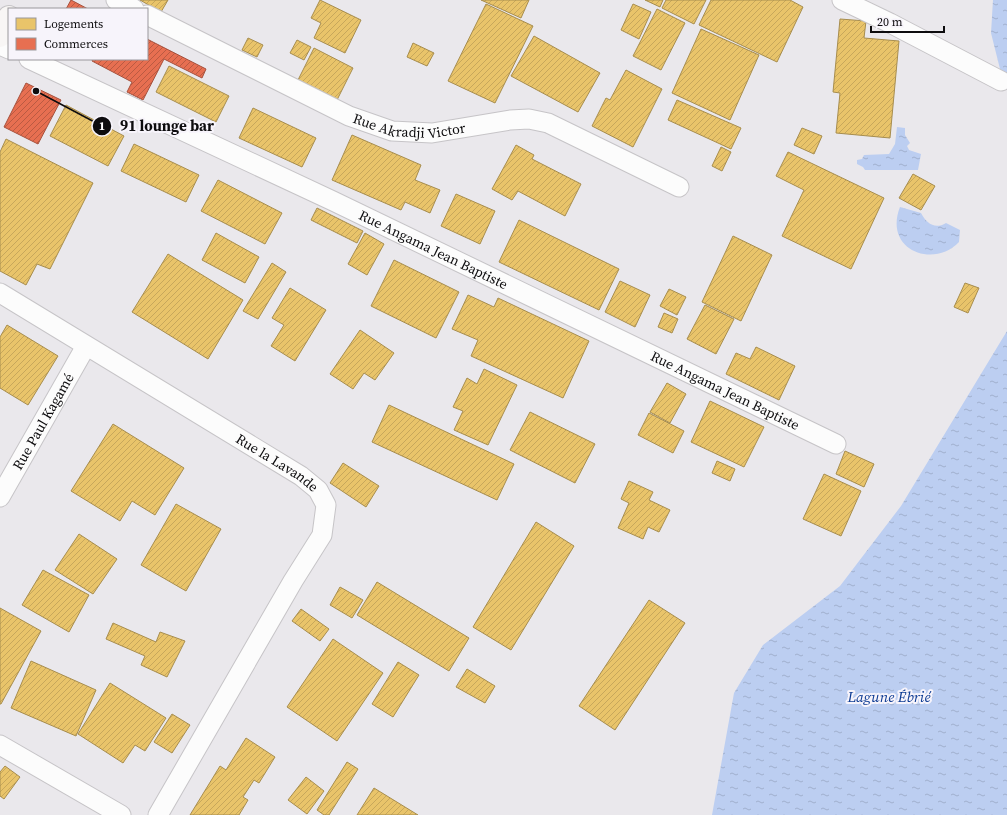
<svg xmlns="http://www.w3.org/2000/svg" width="1007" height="815" font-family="'Source Serif 4',serif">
  <defs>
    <pattern id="water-ripples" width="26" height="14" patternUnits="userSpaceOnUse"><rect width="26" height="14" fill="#bccef1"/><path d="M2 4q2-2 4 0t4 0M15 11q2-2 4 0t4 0" fill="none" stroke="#a0b0cd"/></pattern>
    <pattern id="homes-hatch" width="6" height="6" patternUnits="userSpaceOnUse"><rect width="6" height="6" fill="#e9c46a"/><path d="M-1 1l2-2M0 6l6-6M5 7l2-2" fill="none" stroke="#c7a75b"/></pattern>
    <pattern id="shops-hatch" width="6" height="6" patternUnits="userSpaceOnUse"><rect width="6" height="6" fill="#e76f51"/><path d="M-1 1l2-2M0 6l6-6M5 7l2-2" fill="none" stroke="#ba5a42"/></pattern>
  </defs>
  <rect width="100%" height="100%" fill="#eae8ec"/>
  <g fill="url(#water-ripples)">
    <polygon points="993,0 1007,0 1007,86 1004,85 991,33"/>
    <polygon points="897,127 905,128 905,135 910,143 907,146 909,150 921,154 918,170 865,170 863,167 857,164 857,160 862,159 864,155 889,154 895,144"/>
    <path d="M900,207L921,213C926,223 935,230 946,223L960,230L959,242C934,269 883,250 900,207Z"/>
    <polygon points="1007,331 1007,815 712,815 734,693 763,645 840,586 901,506"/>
  </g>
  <g fill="url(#homes-hatch)" stroke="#a78d4e">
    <polygon points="140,0 168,0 161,12"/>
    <polygon points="320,0 361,20 345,53 314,38 321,23 311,18"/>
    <polygon points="481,0 529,0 521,18"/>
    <polygon points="645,0 663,0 660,7"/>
    <polygon points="666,0 706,0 694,24 662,8"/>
    <polygon points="711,0 790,0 803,7 777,62 699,25"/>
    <polygon points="486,4 533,26 495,103 448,81"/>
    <polygon points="633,4 651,12 639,39 621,30"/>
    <polygon points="657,9 685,23 661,70 633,56"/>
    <polygon points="840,19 866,21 864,38 899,41 890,138 836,133 840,93 833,92"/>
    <polygon points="701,29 759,55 730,120 672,93"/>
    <polygon points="534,36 600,73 578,112 511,76"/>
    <polygon points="248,38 263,45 257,57 242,50"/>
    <polygon points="297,40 311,47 304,60 290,53"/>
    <polygon points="413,43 434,53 427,66 407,57"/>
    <polygon points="314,48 353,68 337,100 298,80"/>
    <polygon points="169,66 229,96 216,122 156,92"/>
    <polygon points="626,70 662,89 633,147 592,126 606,98 610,100"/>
    <polygon points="677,100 741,128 731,149 668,120"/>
    <polygon points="66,105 124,136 108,166 50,136"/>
    <polygon points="253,108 316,138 302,167 239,138"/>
    <polygon points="802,128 822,136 814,154 794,145"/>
    <polygon points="352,135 421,165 415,180 440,190 430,213 405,202 401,210 332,180"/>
    <polygon points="6,139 93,183 50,269 37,264 26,285 0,271 0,152"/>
    <polygon points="134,144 199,175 186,202 121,171"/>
    <polygon points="516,145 534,155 532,159 581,184 565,216 518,191 512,200 492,189"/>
    <polygon points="721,147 731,152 722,171 712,166"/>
    <polygon points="788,152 884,198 851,269 782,236 804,190 776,176"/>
    <polygon points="913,174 935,186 921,210 899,198"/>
    <polygon points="218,180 282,213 265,244 201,211"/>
    <polygon points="456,194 495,211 480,244 441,226"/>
    <polygon points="317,208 363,231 357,243 311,220"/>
    <polygon points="519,220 619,269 599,310 499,262"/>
    <polygon points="216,233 259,257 245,283 202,260"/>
    <polygon points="365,233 384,244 367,275 348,264"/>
    <polygon points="733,236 772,255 741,321 702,302"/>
    <polygon points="168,254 243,300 208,359 132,312"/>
    <polygon points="394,260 459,292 436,338 371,306"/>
    <polygon points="272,263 286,272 258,319 243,311"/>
    <polygon points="620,281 650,295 635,327 605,312"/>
    <polygon points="965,283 979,288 968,313 954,307"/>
    <polygon points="290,288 326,310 295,361 271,346 284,325 272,318"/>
    <polygon points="669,289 686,297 677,315 660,306"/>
    <polygon points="468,295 494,307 498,298 589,341 563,398 471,356 478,340 452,329"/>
    <polygon points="705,305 734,319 716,354 687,339"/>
    <polygon points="664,313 678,319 672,333 658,327"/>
    <polygon points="7,325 58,356 28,405 0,388 0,337"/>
    <polygon points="360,330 394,353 375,380 364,373 353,389 330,374"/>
    <polygon points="756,347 795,366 779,400 726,374 736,353 750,359"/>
    <polygon points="484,369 517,385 488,445 454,430 463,411 453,407 467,378 477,384"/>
    <polygon points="667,383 686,394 670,423 650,412"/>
    <polygon points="710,401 764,427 744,467 691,442"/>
    <polygon points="389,405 514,464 497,500 372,442"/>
    <polygon points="530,412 595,444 575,483 510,450"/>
    <polygon points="649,413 684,431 673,453 638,435"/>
    <polygon points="113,424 184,468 155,515 132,501 120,521 71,491"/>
    <polygon points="845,451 874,464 864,487 836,474"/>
    <polygon points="717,461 735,469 730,481 712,473"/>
    <polygon points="343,463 379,486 366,507 330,483"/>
    <polygon points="824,474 861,491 841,536 803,519"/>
    <polygon points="629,481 653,492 649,500 670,510 659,532 648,527 643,539 618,528 629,503 621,499"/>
    <polygon points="176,504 221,529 186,591 141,565"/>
    <polygon points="536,522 574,546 511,650 473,627"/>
    <polygon points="79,534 117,559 93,594 55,570"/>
    <polygon points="43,570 89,595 69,632 22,605"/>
    <polygon points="377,582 469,638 449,671 357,615"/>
    <polygon points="340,587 363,600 352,618 330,605"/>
    <polygon points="649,600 685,623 615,730 579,706"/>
    <polygon points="0,608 41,631 1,704 0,704"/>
    <polygon points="301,609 329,629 320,641 292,621"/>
    <polygon points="113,623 156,642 160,632 185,641 167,677 141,665 145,656 106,639"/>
    <polygon points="333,639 383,673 337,741 287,707"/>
    <polygon points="31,661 96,690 76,736 11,708"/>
    <polygon points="398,662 419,675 393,717 372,704"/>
    <polygon points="467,669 495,686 485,703 456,687"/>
    <polygon points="110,683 166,718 145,751 135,745 123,763 78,734"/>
    <polygon points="172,714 190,725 172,753 154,742"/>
    <polygon points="246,738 275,757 259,783 254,780 243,797 248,800 239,815 190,815 220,766 226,770"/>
    <polygon points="347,762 358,769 329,815 324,815 317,810"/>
    <polygon points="5,766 20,777 4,799 0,796 0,772"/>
    <polygon points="306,777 324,791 307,814 288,800"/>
    <polygon points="374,788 418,815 357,815"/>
  </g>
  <g fill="url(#shops-hatch)" stroke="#a6513d">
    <polygon points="71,0 88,9 66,9"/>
    <polygon points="147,39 206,69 202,78 164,59 143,100 127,92 132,82 92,61 93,59 147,59"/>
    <polygon points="26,83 61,100 38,144 4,127"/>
  </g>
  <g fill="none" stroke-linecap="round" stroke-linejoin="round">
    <g stroke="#c6c4c7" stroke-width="21">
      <g id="street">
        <polyline points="116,0 134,9"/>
        <polyline points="842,0 890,23 1001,81"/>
        <path id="s1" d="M147,15L349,116L392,131L432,133L510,120L529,119L548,123L679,187"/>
        <polyline points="0,45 9,49"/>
        <path id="s2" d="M29,59L333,201L836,444"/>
        <path id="s3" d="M0,293L301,476L318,490L326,505L322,535L293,581L158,815"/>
        <path id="s4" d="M0,497L86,346"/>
        <polyline points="0,745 121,815"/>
      </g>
    </g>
    <g stroke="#c6c4c7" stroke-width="24">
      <polyline id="secondary" points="0,36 9,17"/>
    </g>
    <use href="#street" stroke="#fcfcfc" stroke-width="19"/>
    <use href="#secondary" stroke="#f8f6f5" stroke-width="22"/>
  </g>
  <g text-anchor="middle" stroke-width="4" stroke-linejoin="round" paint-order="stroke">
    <g font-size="14" fill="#0d0c0e" stroke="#f7f4fb">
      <text dy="5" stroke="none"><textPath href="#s1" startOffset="288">Rue Akradji Victor</textPath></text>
      <text dy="5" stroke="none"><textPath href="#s2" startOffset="447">Rue Angama Jean Baptiste</textPath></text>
      <text dy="5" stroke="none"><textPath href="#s2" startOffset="771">Rue Angama Jean Baptiste</textPath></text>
      <text dy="5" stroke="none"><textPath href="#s4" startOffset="87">Rue Paul Kagamé</textPath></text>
      <text dy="5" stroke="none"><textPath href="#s3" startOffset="325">Rue la Lavande</textPath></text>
    </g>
    <g font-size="15" font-style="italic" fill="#0d3b93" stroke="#f7f4fb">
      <text x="889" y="702">Lagune Ébrié</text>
    </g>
  </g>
  <path fill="none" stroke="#0d0c0e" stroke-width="1.5" d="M36 91L102 126"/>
  <g fill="#0d0c0e" stroke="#f7f4fb" stroke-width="1.5">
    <circle cx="36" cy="91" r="4"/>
    <circle cx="102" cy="126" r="10"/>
  </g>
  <g font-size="12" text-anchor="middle" font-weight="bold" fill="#fff">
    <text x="102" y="130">1</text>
  </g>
  <g font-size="15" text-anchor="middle" font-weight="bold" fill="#0d0c0e" stroke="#f7f4fb" stroke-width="4" stroke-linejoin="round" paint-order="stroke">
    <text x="167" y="131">91 lounge bar</text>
  </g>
  <rect x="8" y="8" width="140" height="52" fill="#f7f4fb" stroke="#99979c"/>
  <rect x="16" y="18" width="20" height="12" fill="#e9c46a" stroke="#99979c"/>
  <text x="44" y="28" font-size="12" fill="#0d0c0e">Logements</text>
  <rect x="16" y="38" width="20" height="12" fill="#e76f51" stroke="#99979c"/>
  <text x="44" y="48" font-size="12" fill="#0d0c0e">Commerces</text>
  <path d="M871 26v6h73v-6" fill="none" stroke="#0d0c0e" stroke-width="2"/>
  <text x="877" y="26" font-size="12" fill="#0d0c0e" stroke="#f7f4fb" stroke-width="3" paint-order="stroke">20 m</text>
</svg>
